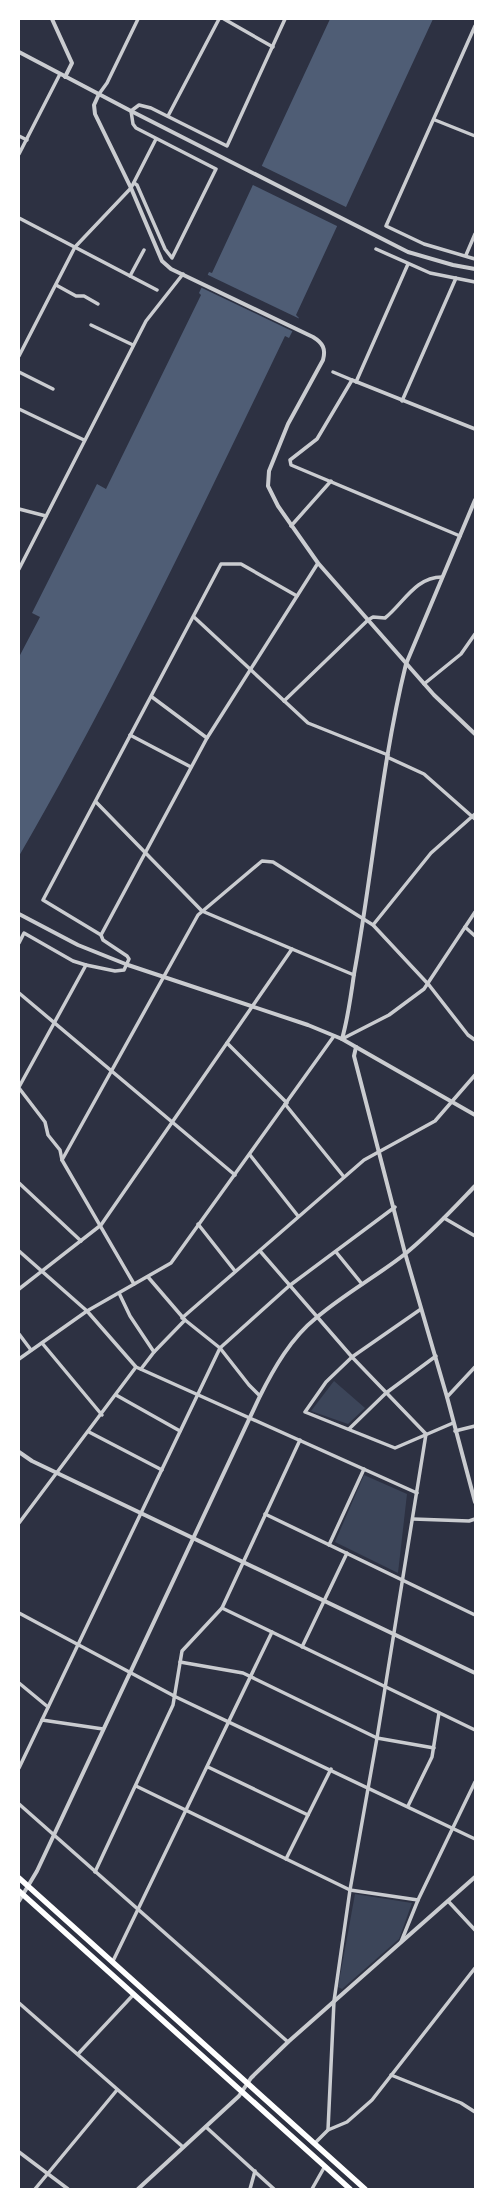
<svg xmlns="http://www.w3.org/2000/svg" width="494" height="2208" font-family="Karla,sans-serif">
  <rect width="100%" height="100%" fill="#2d3142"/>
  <g fill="#3c4559">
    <polygon points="334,1381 365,1408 348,1424 311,1411"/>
    <polygon points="364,1475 407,1494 398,1573 335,1542"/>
    <polygon points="355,1894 412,1903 399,1939 342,1989 338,1987"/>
  </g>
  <path fill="#4f5d75" d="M330,19H433L296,315L299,318L289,338L285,336C201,511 116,688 19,856V657L40,617L32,613L97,484L106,489L201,295L199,293L209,272L212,273Z"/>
  <g fill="#2d3142">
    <polygon points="260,165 348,208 339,227 251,184"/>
    <polygon points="206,274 300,319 294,332 200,287"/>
  </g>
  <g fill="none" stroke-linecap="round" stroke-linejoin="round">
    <g stroke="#caccd0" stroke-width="3.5">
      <polyline points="224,19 273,47"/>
      <polyline points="475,26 386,226 424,244 475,259"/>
      <polyline points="99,94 107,83 138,19"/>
      <polyline points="168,116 219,19"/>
      <polyline points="435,120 475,136"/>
      <polyline points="19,136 27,140"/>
      <polyline points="19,154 60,74"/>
      <polyline points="134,183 137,185 165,249 172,258 216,169 136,128 133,124 131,111 139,105 151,108 227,146 285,19"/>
      <polyline points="19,218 157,290"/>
      <polyline points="376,249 430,273 475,282"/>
      <polyline points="466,255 475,234"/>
      <polyline points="130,276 144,250"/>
      <polyline points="56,285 76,296 84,296 98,304"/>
      <polyline points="91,325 133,345"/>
      <polyline points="19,356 75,247 131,188 156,139"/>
      <polyline points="19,372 53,389"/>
      <polyline points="333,372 352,380"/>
      <polyline points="356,382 408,264"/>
      <polyline points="402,401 456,278"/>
      <polyline points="19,409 84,440"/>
      <polyline points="19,509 46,516"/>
      <polyline points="291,526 331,481"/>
      <polyline points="460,536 291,465 290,460 317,439 352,380 475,429"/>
      <polyline points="19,569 146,321 183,274"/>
      <polyline points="194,617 308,723 388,755"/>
      <polyline points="424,684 461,654 475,634"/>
      <polyline points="152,697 207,738"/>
      <path d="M284,701L368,620L373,617L385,618C403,604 415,577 442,577"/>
      <polyline points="130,735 191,767"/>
      <polyline points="387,757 424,774 475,819"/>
      <polyline points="96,802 202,911 292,949"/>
      <polyline points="373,925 431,853 475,814"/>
      <polyline points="465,927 475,936"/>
      <polyline points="101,935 43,900 221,564 241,564 297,596"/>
      <polyline points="19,943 24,933 73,961 86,965"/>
      <polyline points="19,993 235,1175"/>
      <polyline points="342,1039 389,1015 424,989 475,912"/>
      <polyline points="227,1043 287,1103"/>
      <polyline points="19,1087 86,965 115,971 124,970 129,959 127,956 103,940 101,935 207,738 318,563"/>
      <polyline points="19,1088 45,1122 48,1135 60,1150 62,1160 134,1284"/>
      <polyline points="285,1104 344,1177"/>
      <polyline points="250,1155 298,1216"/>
      <polyline points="62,1160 198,915 262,861 273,862 373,925 429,985 468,1035 475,1040"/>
      <polyline points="19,1183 81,1241"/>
      <polyline points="444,1218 475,1236"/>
      <polyline points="198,1224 235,1271"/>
      <polyline points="19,1251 87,1311 136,1367 417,1493"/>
      <polyline points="260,1251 352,1357 326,1382 305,1412 395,1448 453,1423"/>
      <polyline points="336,1252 362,1284"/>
      <polyline points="148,1277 185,1320 220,1348 249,1385 260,1396"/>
      <polyline points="19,1289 101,1225 292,949 354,975"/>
      <polyline points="119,1293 130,1316 154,1352"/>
      <polyline points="421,1309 352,1357 426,1434"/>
      <polyline points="182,1318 364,1160 435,1121 475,1075"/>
      <polyline points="19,1334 31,1350"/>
      <polyline points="42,1343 102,1415"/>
      <polyline points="19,1359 87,1311 171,1263 334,1036"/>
      <polyline points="141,1369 154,1352 185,1320"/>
      <polyline points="116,1395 180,1431"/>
      <polyline points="447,1397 475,1367"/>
      <polyline points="349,1429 386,1393 436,1356"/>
      <polyline points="455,1431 475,1426"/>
      <polyline points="89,1432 162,1470"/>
      <polyline points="265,1514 475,1615"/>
      <polyline points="413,1519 469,1521 475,1519"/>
      <polyline points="19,1523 136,1367"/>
      <polyline points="329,1545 364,1469"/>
      <polyline points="222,1608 475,1730"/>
      <polyline points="19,1613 176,1697 475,1839"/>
      <polyline points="302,1647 347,1553"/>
      <polyline points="180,1662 243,1673 377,1738 434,1748"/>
      <polyline points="19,1683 48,1707"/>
      <polyline points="42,1720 103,1729"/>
      <polyline points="208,1767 308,1815"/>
      <polyline points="19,1768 220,1348 289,1286 395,1207"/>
      <polyline points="136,1786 350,1890 418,1900"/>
      <polyline points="19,1804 288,2042"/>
      <polyline points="408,1806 432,1757 439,1713"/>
      <polyline points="286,1859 331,1769"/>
      <polyline points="95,1872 173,1705 182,1651 222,1608 300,1440"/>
      <polyline points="448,1901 475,1930"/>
      <polyline points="401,1942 418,1900 475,1782"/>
      <polyline points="113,1961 272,1632"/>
      <polyline points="19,2003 183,2147"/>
      <polyline points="78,2054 134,1994"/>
      <polyline points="391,2075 461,2103 475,2112"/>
      <polyline points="206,2127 274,2189"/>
      <polyline points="328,2130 347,2122 372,2100 475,1968"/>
      <polyline points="315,2143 328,2130 334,2001 350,1890 377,1738 426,1434"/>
      <polyline points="19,2152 68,2189"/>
      <polyline points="35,2189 117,2090"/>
      <polyline points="250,2189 255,2171"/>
      <polyline points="312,2189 325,2166"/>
    </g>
    <g stroke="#caccd0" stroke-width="4">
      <polyline points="52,19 72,63 65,77"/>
      <polyline points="19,52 131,111 408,252 453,265 475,269"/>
      <path d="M99,94L94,105L95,114L131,188L162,261L171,269L313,337C323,343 326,349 323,360L288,424L269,471L268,486L278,506L318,563L434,695L475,734"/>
      <polyline points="19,914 78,945 128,965 308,1025 342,1039 475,1115"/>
      <path d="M342,1039C348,1018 351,996 354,974C373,871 381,765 406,664L475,500"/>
      <polyline points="356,1047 354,1056 405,1253 447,1397 475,1502"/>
      <polyline points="19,1452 32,1461 475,1673"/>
      <path d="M19,1901L37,1871L260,1396C274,1368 291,1338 316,1318C344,1294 377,1276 405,1254C431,1233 453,1209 475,1186"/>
      <polyline points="138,2189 239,2096 251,2078 288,2042 475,1877"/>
    </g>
    <g stroke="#fff" stroke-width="5.5">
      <polyline points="19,1878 365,2189"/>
      <polyline points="19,1891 350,2189"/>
    </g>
  </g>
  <rect width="494" height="2208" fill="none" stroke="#ffffff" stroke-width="40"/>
</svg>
